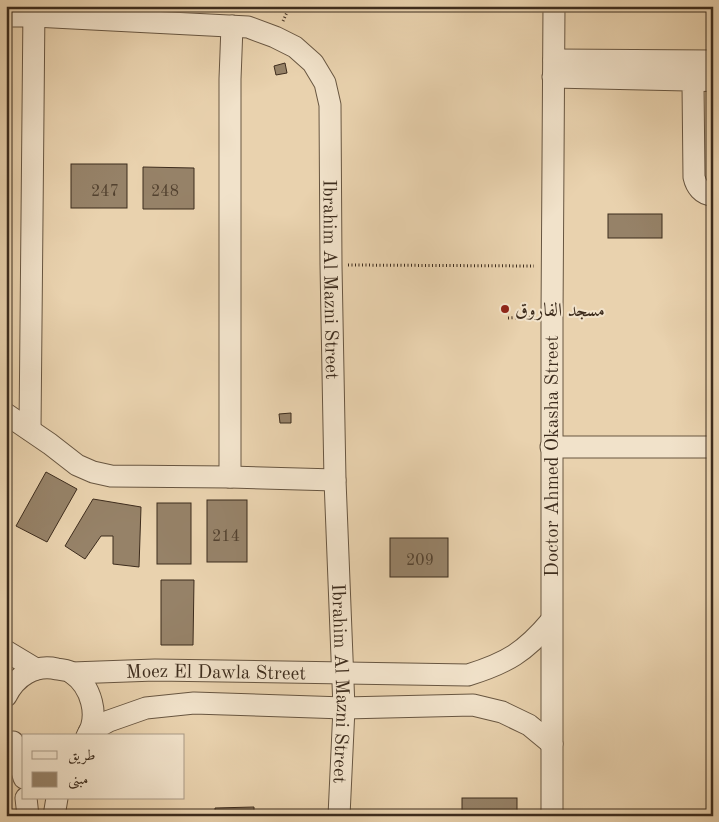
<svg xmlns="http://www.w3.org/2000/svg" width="719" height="822" font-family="'Old Standard TT',Amiri,serif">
  <rect width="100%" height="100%" fill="#e9d2ae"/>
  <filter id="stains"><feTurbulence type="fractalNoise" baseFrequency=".004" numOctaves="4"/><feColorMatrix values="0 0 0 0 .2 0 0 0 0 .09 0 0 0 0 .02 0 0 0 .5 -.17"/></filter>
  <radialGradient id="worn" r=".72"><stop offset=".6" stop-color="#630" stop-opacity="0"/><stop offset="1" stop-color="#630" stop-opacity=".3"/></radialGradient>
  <g fill="#968268" stroke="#3d2c1d">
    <polygon points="285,63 287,73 276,75 274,66"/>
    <rect x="71" y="164" width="56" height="44"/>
    <polygon points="143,167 194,168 194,209 143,209"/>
    <rect x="608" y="214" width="54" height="24"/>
    <polygon points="291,413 291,423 280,423 279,414"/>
    <polygon points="46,472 77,489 47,542 16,526"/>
    <polygon points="93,499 141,507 139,567 113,564 113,536 101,536 85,559 65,546"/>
    <rect x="207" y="500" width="40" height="62"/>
    <rect x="157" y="503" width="34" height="61"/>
    <rect x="390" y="538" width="58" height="39"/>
    <polygon points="161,580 194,580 193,645 161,645"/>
    <rect x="462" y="798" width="55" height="18"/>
    <polygon points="254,807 254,816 215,816 215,808"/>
    <polygon points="202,812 202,816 162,816 162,813"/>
  </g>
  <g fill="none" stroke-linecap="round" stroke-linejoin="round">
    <g stroke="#685641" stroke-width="23">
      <g id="minor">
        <path id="s1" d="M6,16H34L248,27L275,37L295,47L313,63L325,83L330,105L331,265L335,480L344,708L339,816"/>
        <polyline points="554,60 713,61"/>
        <path d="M553,77L687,80L691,81L693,85L694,177C696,186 702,195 713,195"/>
        <polyline points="691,81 713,80"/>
        <polyline points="6,414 50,444 77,465 93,472 111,476 230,477 335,480"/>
        <polyline points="30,430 34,6"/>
        <polyline points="551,447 713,447"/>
        <polyline points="230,477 230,79 232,26"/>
        <polyline points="6,651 36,669"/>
        <path id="s2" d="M72,673L155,670L468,675C507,663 525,652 551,621"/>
        <path d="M6,696C16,676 35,664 57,669C62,670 69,670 72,673C91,686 100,716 87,736"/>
        <polyline points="89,732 109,721 146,708 194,703 344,708 473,705 502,712 529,725 552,744"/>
        <polyline points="13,742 24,778"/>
        <polyline points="26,798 28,816"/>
        <polyline points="54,816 57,798"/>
        <polyline points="552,816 552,317 554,6"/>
      </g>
    </g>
    <g stroke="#3d2c1d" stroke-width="3" stroke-dasharray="1 2.5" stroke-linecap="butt">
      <polyline points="283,21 290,6"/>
      <polyline points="348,265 534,266"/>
      <polyline points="508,318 534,317"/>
    </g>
    <use href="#minor" stroke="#f1e2ca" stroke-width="21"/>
  </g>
  <circle fill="#8f2418" stroke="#f1e2ca" stroke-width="2" cx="505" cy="309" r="5"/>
  <g text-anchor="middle" stroke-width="4" stroke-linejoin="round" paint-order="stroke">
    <g font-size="16" fill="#534230">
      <text x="105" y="196">247</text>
      <text x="165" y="196">248</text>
      <text x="226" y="541">214</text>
      <text x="420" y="565">209</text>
    </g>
    <g font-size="19" fill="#3d2c1d" stroke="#f1e2ca">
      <text dy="7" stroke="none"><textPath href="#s1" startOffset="538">Ibrahim Al Mazni Street</textPath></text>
      <text transform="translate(551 456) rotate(-90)" y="7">Doctor Ahmed Okasha Street</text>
      <text dy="7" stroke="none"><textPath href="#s2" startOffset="144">Moez El Dawla Street</textPath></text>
      <text dy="7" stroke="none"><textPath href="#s1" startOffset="942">Ibrahim Al Mazni Street</textPath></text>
    </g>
    <g font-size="19" fill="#3d2c1d" stroke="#f1e2ca" text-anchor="start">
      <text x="515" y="316">مسجد الفاروق</text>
    </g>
  </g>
  <rect width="719" height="822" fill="none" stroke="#e9d2ae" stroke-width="25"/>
  <rect x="8" y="8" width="704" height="807" fill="none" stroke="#3d2c1d" stroke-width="2.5"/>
  <rect x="12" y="12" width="694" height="797" fill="none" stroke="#3d2c1d"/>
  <rect x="22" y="734" width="162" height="65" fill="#f1e2ca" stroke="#a99985"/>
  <rect x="32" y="751" width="25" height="8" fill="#f1e2ca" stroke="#a99985"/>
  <text x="68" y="760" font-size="15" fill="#3d2c1d">طريق</text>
  <rect x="32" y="772" width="25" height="15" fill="#968268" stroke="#a99985"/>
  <text x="68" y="784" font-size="15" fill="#3d2c1d">مبنى</text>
  <rect width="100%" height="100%" filter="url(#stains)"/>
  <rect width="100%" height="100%" fill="url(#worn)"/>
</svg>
